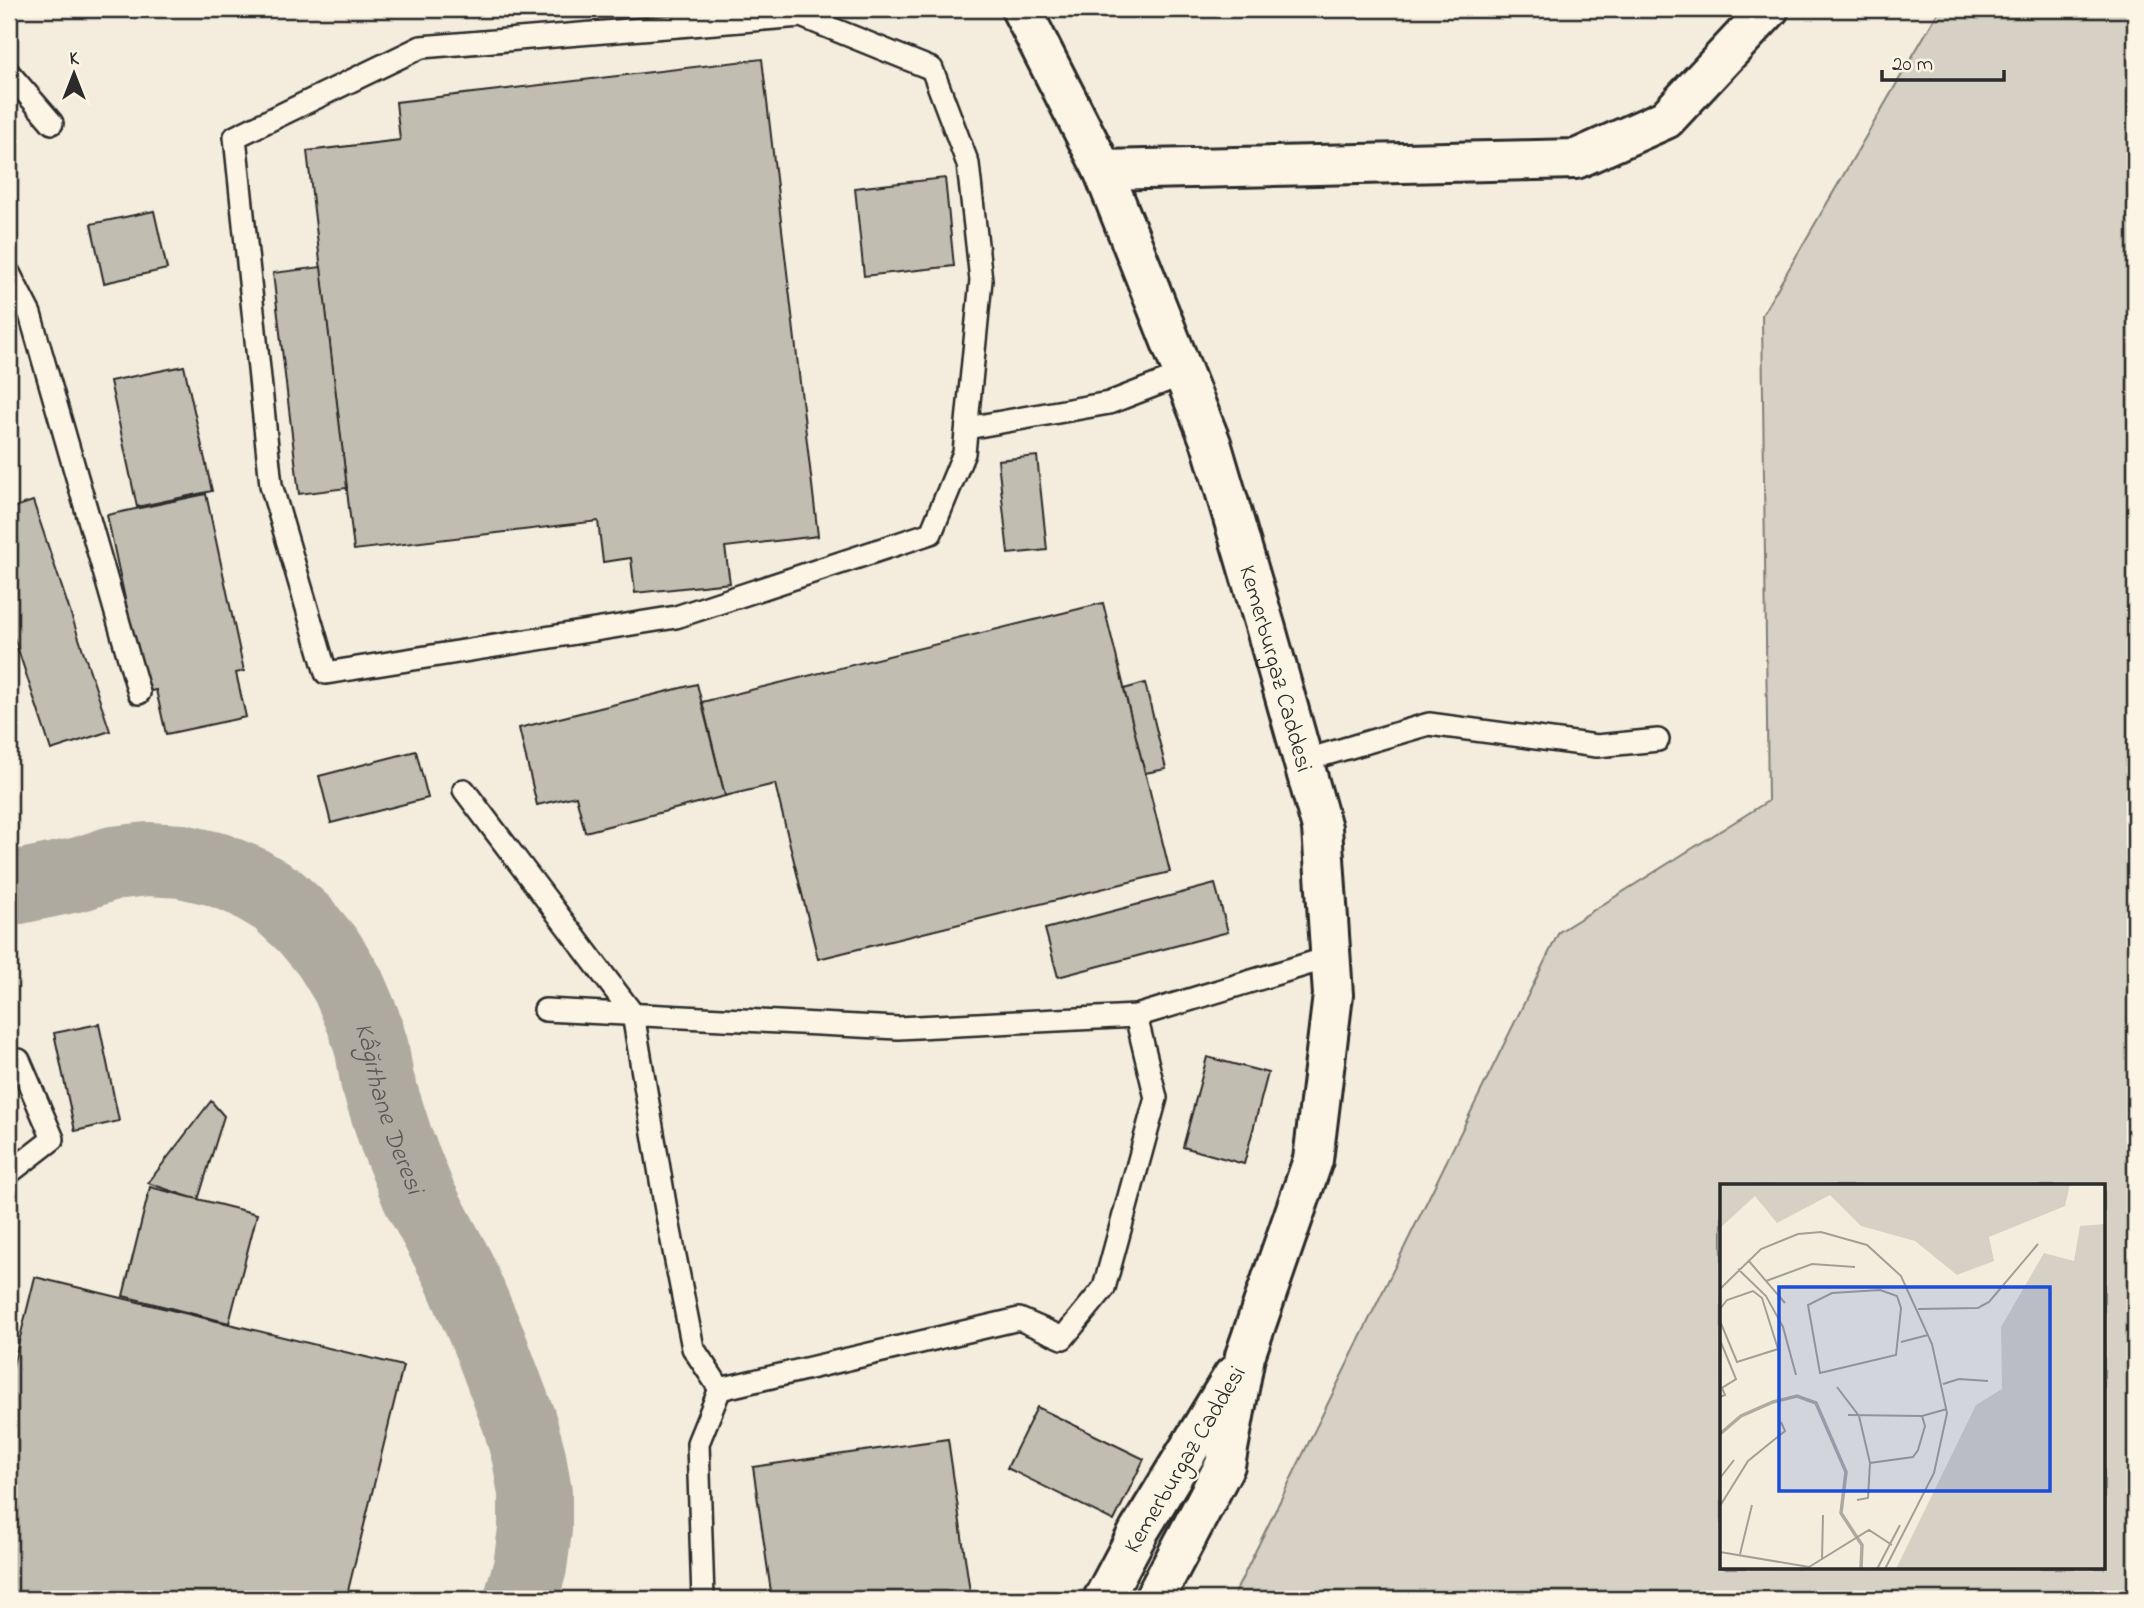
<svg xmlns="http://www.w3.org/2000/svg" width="2144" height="1608" font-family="'Indie Flower',sans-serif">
  <rect width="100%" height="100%" fill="#f4edde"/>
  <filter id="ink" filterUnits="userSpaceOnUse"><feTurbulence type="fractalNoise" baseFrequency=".0143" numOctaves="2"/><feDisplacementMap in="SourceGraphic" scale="14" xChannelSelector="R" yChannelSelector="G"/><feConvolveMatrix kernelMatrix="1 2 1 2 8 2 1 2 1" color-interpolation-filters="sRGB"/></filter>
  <g filter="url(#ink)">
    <path fill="#d6d1c4" stroke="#807e78" stroke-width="2" fill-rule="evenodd" d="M1940,9H2135V1599H1232L1559,932L1768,801L1762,315ZM1722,1186H2104V1568H1722Z"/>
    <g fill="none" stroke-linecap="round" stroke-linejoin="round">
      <path stroke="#afaaa0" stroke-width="74" id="s1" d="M9,889L80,874L113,863L148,859L182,861L216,869L248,882L278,900L305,925L329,954L348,985L363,1020L372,1049L377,1080L396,1139L419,1196L458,1269L490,1344L519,1421L529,1457L535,1493V1530L530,1567L521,1599"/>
    </g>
    <g fill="#c2bdb1" stroke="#2b2b2b" stroke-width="2">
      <polygon points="762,59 818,536 725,547 730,583 635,593 631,558 603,562 598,521 354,550 307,151 400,140 396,102"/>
      <polygon points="945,178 954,266 864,276 855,188"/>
      <polygon points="154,211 167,269 104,283 91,224"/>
      <polygon points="321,267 347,488 299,494 273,273"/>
      <polygon points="184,366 212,491 137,507 110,381"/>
      <polygon points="1037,456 1047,550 1008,554 998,460"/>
      <polygon points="206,494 244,671 236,673 246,717 166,734 156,690 145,692 107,515"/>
      <polygon points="33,501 110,731 51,750 9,622 9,509"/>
      <polygon points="1103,603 1170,872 818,959 775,784 725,796 702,702"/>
      <polygon points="1145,683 1166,769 1145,773 1124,689"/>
      <polygon points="697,684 725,796 585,832 576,796 537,805 519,728"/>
      <polygon points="416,751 428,798 331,823 319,776"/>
      <polygon points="1215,884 1228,932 1058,977 1045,929"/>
      <polygon points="99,1024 119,1121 75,1131 54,1033"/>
      <polygon points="1207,1057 1268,1073 1244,1164 1183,1147"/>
      <polygon points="211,1101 224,1116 198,1200 148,1183"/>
      <polygon points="150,1187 257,1214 229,1323 123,1296"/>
      <polygon points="35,1277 403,1366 346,1599 9,1599 9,1382"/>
      <polygon points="1037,1407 1144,1459 1114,1521 1007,1468"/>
      <polygon points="948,1439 971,1599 772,1599 753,1467"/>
    </g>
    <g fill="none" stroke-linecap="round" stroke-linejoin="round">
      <g stroke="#2b2b2b" stroke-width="26">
        <g id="service">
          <polygon points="801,16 932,69 968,164 981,280 964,453 931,533 676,617 326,673 271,485 235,137 421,47"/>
          <polyline points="9,73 52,123"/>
          <polyline points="9,273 30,314 139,693"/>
          <polyline points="967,428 1109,403 1184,374"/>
          <polyline points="1303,761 1429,724 1597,746 1658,740"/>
          <polyline points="464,790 633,1014 666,1210 693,1348 720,1389"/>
          <polyline points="545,1010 898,1028 1136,1016 1331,957"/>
          <polyline points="9,1173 53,1139 19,1060"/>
          <polyline points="703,1599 698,1443 720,1389 1019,1319 1063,1338 1104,1288 1156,1098 1136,1016"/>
        </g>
      </g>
      <g stroke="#2b2b2b" stroke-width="44">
        <polyline id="minor" points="1103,170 1576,159 1666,119 1769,9"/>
      </g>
      <g stroke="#2b2b2b" stroke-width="44">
        <g id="primary">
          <path id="s2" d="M1021,9L1103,170L1211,443L1266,629L1322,828L1333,995L1313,1160L1245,1356L1225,1465L1154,1599"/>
          <polyline points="1103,1599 1139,1531 1233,1376"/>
        </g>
      </g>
      <use href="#service" stroke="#fcf5e5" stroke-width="21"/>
      <use href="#minor" stroke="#fcf5e5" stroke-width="38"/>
      <use href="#primary" stroke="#fcf5e5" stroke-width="38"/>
    </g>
  </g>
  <g text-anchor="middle" stroke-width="5" stroke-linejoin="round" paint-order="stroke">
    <g font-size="24" fill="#2b2b2b" stroke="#fcf5e5">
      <text dy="8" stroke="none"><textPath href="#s2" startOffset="709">Kemerburgaz Caddesi</textPath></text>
      <text transform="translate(1184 1459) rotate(-59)" y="8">Kemerburgaz Caddesi</text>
    </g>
    <g font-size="26" font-style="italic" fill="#595754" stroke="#fcf5e5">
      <text dy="9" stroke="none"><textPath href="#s1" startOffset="522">Kâğıthane Deresi</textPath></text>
    </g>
  </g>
  <g transform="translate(1720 1184)">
    <rect width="385" height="385" fill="#f4edde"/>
    <path d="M0,0H350L345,22L269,53L274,77L237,91L195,57L141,42L110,11L57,39L35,12L0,44ZM385,40V385H176L256,221L282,205L281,143L324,69L354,77L360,42Z" fill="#d6d1c4"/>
    <path fill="none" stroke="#afaaa0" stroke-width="3.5" d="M0,250L21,232L53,218L77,212L96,219L126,288L121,329L142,361L141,385"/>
    <path fill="none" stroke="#a49f96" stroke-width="2" d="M28,76L65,119M18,85L46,112L63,143L76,191M46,97L92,80L135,83M0,105L41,65L78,50L101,48L147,61L181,92L212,160L227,229L214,289L165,385M160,106L177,112L181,124L176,171L100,189L88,121L112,109ZM0,125L7,116L33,107L42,114L58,165L17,178L0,137M198,125L258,124L269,118L318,60M0,156L16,195L2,204L5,211L0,213M181,158L208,151M223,200L239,195L268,197M117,203L139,232L150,279M128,231L202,232L227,225M0,294L14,276M137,316L148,314L150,279L193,273L198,266L205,242L202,232M0,322L28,277L65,247L61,238M0,368L89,383L149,346L172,361M20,370L32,321M102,376L103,331M157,385L180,341"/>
    <path fill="#1d4ed8" fill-opacity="0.15" stroke="#1d4ed8" stroke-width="3.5" d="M59,103H330V307H59Z"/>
    <rect width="385" height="385" fill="none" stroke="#2b2b2b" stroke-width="3.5"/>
  </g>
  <rect width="2144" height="1608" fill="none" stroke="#fcf5e5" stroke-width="35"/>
  <rect x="18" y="18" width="2109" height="1573" fill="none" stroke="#2b2b2b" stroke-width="2.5" filter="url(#ink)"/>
  <g transform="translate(74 74)" stroke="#fcf5e5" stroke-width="5" paint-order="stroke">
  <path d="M0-5L12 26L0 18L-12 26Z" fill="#2b2b2b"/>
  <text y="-10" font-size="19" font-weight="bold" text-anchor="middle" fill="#2b2b2b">K</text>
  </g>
  <path d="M1882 70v10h122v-10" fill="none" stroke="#2b2b2b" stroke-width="3.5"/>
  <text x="1892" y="70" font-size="21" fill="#2b2b2b" stroke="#fcf5e5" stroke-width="5" paint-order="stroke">20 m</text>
</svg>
